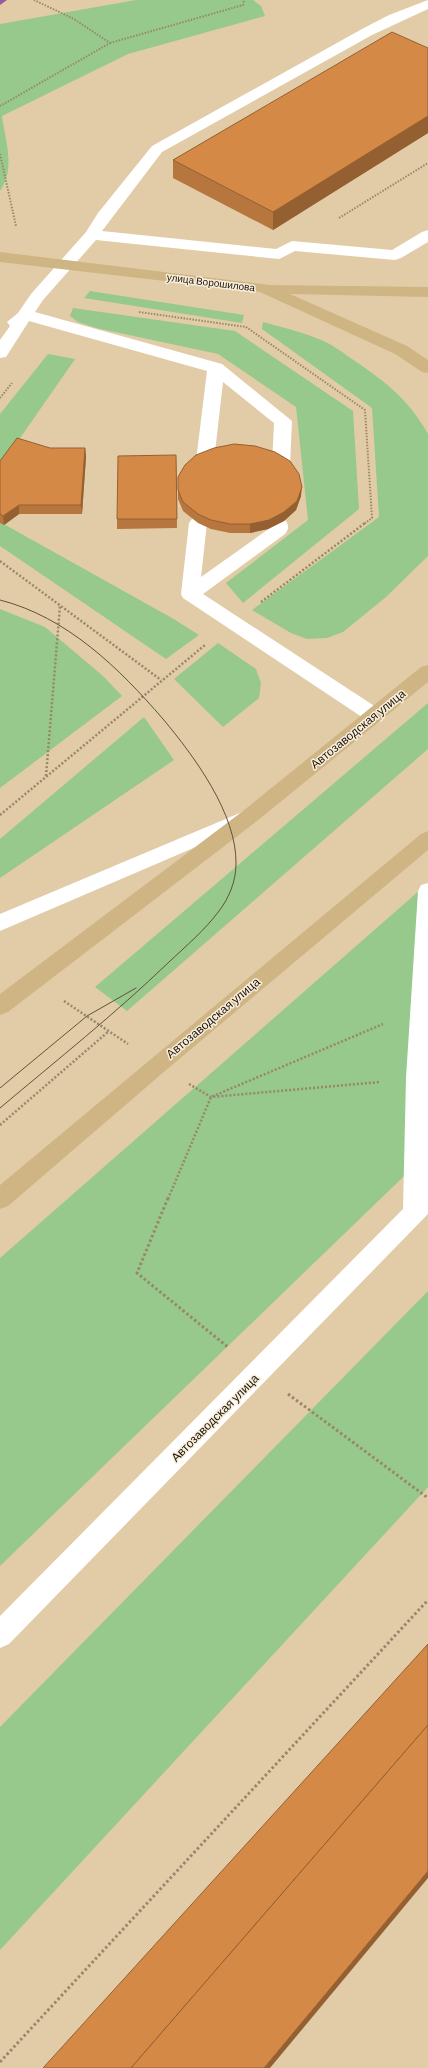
<svg xmlns="http://www.w3.org/2000/svg" width="428" height="2068" font-family="Barlow,sans-serif">
  <rect width="100%" height="100%" fill="#e2cca8"/>
  <g fill="#96c98b">
    <path d="M136,0H253L261,6L265,16L128,54L2,116C5,140 16,168 0,191V24Z"/>
    <polygon points="90,291 244,315 242,323 84,298"/>
    <polygon points="73,308 235,331 353,411 359,509 243,603 226,583 308,520 296,407 218,354 96,328 78,322 70,316"/>
    <path d="M263,322C281,327 299,331 316,338C331,343 343,353 355,361C387,383 409,400 428,434V556L386,597L343,632L327,638L307,639L291,633L252,610L379,517L372,408L262,329Z"/>
    <polygon points="48,354 75,359 0,467 0,414"/>
    <polygon points="0,522 172,618 199,635 166,659 0,546"/>
    <polygon points="0,609 45,627 103,676 122,696 0,788"/>
    <polygon points="218,643 256,669 261,683 259,698 223,727 174,679"/>
    <polygon points="428,703 428,749 127,1011 95,987"/>
    <polygon points="144,717 174,760 0,878 0,839"/>
    <polygon points="428,883 428,1153 0,1566 0,1258"/>
    <polygon points="428,1291 428,1487 0,1950 0,1727"/>
  </g>
  <g fill="none" stroke-linecap="round" stroke-linejoin="round">
    <polygon fill="#935aa0" fill-rule="evenodd" points="0,0 7,0 0,5"/>
    <g stroke="#98876c" stroke-width="2" stroke-dasharray="1.5 1.5" stroke-linecap="butt">
      <polyline points="110,43 243,5 244,0"/>
      <polyline points="0,106 110,43 74,19 34,0"/>
      <polyline points="0,154 16,226"/>
      <polyline points="339,218 428,163"/>
      <polyline points="139,312 246,327 365,410 372,518 364,524"/>
      <polyline points="0,398 12,383"/>
    </g>
    <g stroke="#98876c" stroke-width="2.5" stroke-dasharray="2 2" stroke-linecap="butt">
      <polyline points="0,561 161,680"/>
      <polyline points="261,602 365,523"/>
      <polyline points="46,776 60,606"/>
      <polyline points="0,815 205,645"/>
      <polyline points="64,1001 128,1044"/>
      <polyline points="189,1084 211,1097 380,1082"/>
      <polyline points="0,1125 109,1031"/>
      <polyline points="168,1199 211,1097 383,1024"/>
    </g>
    <g stroke="#98876c" stroke-width="3" stroke-dasharray="2.5 2.5" stroke-linecap="butt">
      <polyline points="168,1198 137,1273 229,1348"/>
      <polyline points="288,1394 428,1498"/>
      <polyline points="0,2062 428,1600"/>
    </g>
    <g fill="#fff" fill-rule="evenodd">
      <polygon points="428,0 428,9 372,35 162,152 102,231 276,249 292,241 392,250 422,232 428,230 428,242 401,258 395,260 295,251 279,259 96,240 43,300 35,312 222,364 292,421 290,465 287,469 281,471 275,469 272,465 274,423 223,382 214,461 211,465 205,467 199,465 196,461 207,371 29,321 6,357 0,358 0,340 10,326 7,322 18,313 31,294 86,232 98,213 152,146 362,29 389,15"/>
      <path d="M198,517L204,519L207,523L201,577L270,528L273,520L279,518L285,520C289,525 289,529 285,534L203,594L382,711L385,716L382,721L375,723L368,721L183,598L181,594L189,523L192,519Z"/>
      <polygon points="247,810 254,812 257,817 254,822 0,931 0,914"/>
      <polygon points="428,883 428,1214 9,1644 0,1648 0,1616 403,1209 406,1078 418,891 421,885"/>
    </g>
    <g fill="#cfb583" fill-rule="evenodd">
      <polygon points="0,252 270,285 428,287 428,297 290,294 407,346 428,360 428,373 422,372 395,354 260,292 0,262"/>
      <polygon points="428,665 428,682 257,821 8,1012 0,1015 0,994 243,811 421,667"/>
      <polygon points="428,831 428,850 165,1071 8,1206 0,1209 0,1185 421,834"/>
    </g>
    <g stroke="#5e523d" stroke-width="1">
      <path d="M0,600C67,617 119,668 163,719C194,756 237,814 236,864C236,881 229,898 219,911C205,930 186,946 169,962C115,1014 57,1060 0,1108"/>
      <polyline points="0,1088 87,1016 136,988"/>
    </g>
  </g>
  <g fill="#b6763d">
    <polygon points="428,48 428,133 273,230 173,178 173,160"/>
    <polygon points="50,448 85,448 86,457 82,514 19,514 4,525 0,523 0,461"/>
    <polygon points="176,455 177,528 117,529 117,519"/>
    <polygon points="178,477 301,496 296,510 284,521 268,529 250,533 230,533 211,529 198,523 183,511 178,499"/>
  </g>
  <g fill="#946032">
    <polygon points="428,116 428,133 273,230 273,212"/>
    <polygon points="85,448 86,457 82,514 81,505"/>
    <polygon points="302,487 301,496 296,510 284,521 268,529 250,533 250,524"/>
    <polygon points="19,505 19,514 4,525 3,516"/>
    <polygon points="428,1871 428,1878 270,2068 264,2068"/>
  </g>
  <g fill="#d48947" stroke="#946032">
    <polygon points="392,32 428,48 428,116 273,212 173,160"/>
    <polygon points="17,438 50,448 85,448 81,505 19,505 3,516 0,514 0,461"/>
    <polygon points="234,444 255,446 275,452 290,461 299,474 302,487 297,501 284,512 269,520 250,524 230,524 211,520 198,514 183,502 178,490 178,477 185,465 196,455 214,448"/>
    <polygon points="176,455 177,519 117,519 118,456"/>
    <polygon points="428,1644 428,1725 131,2068 43,2068"/>
    <polygon points="428,1725 428,1871 264,2068 131,2068"/>
  </g>
  <g text-anchor="middle" stroke-width="3" stroke-linejoin="round" paint-order="stroke">
    <g font-size="10" fill="#1c1407" stroke="#f9eedc">
      <text transform="translate(211 282) rotate(7)" y="4">улица Ворошилова</text>
    </g>
    <g font-size="12" fill="#1c1407" stroke="#f9eedc">
      <text transform="translate(358 729) rotate(-39)" y="4">Автозаводская улица</text>
      <text transform="translate(213 1018) rotate(-40)" y="4">Автозаводская улица</text>
      <text transform="translate(215 1418) rotate(-45)" y="4">Автозаводская улица</text>
    </g>
  </g>
</svg>
